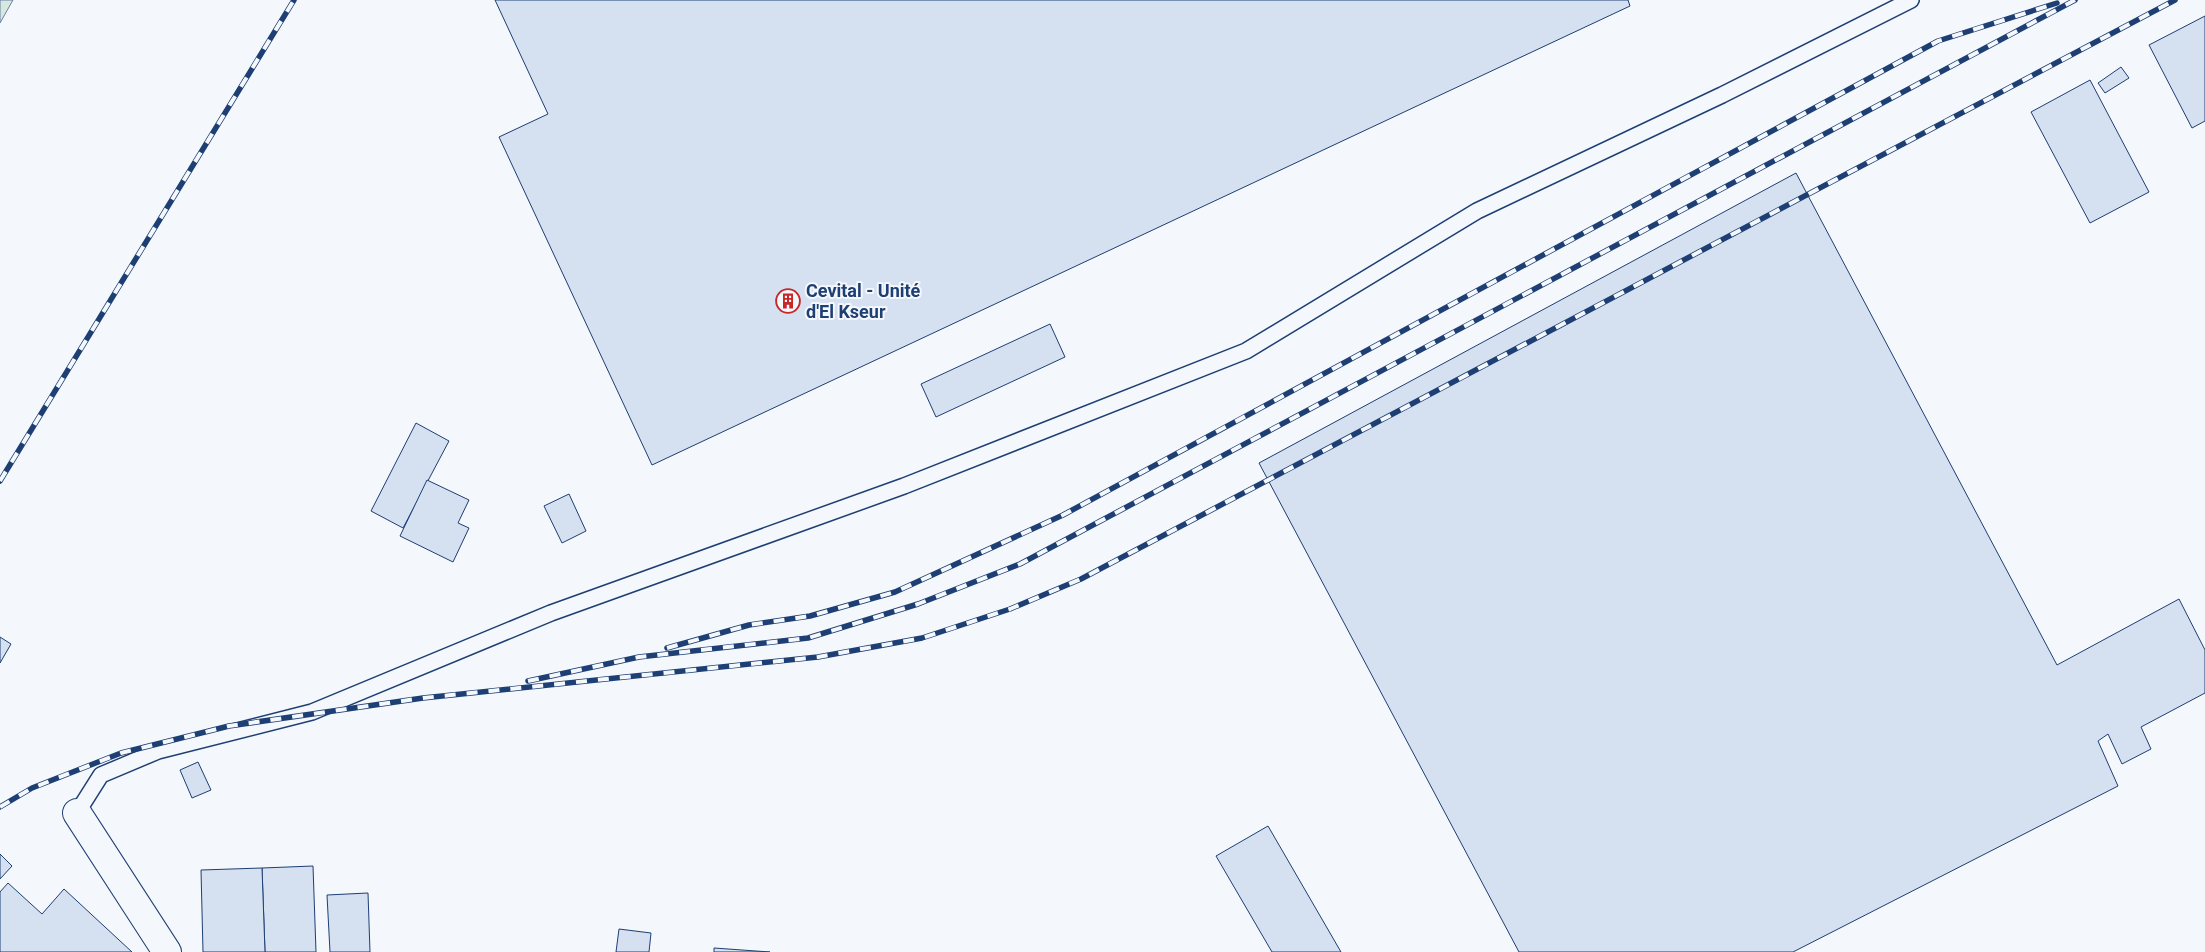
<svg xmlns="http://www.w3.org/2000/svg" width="2205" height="952" font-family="Roboto,sans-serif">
  <rect width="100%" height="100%" fill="#f4f7fb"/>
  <polygon fill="#d7e8df" stroke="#687fa3" points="0,0 13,0 0,23"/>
  <g fill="#d5e0f0" stroke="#1d3f73">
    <polygon points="495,0 1628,0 1630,6 652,465 499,137 548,114"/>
    <polygon points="2205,16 2205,121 2192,128 2149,45"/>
    <polygon points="2121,67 2129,78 2105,93 2098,83"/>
    <polygon points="2090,80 2149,192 2090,223 2031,112"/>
    <polygon points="1796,173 2057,665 2179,599 2205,650 2205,693 2141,727 2151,749 2122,764 2108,734 2098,741 2118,786 1793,952 1519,952 1259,463"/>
    <polygon points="1050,324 1065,357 936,417 921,384"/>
    <polygon points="416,423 449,441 403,528 371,511"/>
    <polygon points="427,480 469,500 458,523 469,528 453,562 400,536"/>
    <polygon points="569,494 586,531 562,543 544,506"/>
    <polygon points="0,637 11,644 0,663"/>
    <polygon points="198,762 211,790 192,798 180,770"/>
    <polygon points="1268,826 1341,952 1272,952 1216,856"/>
    <polygon points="0,854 12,866 0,879"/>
    <polygon points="313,866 316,952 265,952 262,868"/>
    <polygon points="262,868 265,952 203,952 201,870"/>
    <polygon points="8,883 42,914 64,889 132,952 0,952 0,892"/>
    <polygon points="368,893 370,952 330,952 327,895"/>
    <polygon points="619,929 651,933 649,952 616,952"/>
    <polygon points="714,948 770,952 714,952"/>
  </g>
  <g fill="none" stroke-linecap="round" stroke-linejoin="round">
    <g stroke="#1d3f73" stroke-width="18">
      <polyline id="lane" points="77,813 101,775 158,751 312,712 551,613 904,486 1246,351 1477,211 1722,95 1911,0"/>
    </g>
    <g stroke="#1d3f73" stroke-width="30">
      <polyline id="street" points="77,813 167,952"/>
    </g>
    <use href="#lane" stroke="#f4f7fb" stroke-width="15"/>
    <use href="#street" stroke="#f4f7fb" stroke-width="28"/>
    <g stroke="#1d3f73" stroke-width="5.5">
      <g id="rail">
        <polyline points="0,481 294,0"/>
        <polyline points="667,648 749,625 810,616 895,592 1063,515 1938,41 2057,3"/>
        <polyline points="528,681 639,657 808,638 918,604 1020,564 2075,0"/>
        <polyline points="0,807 32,788 121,753 229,726 423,698 818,657 922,638 1010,609 1081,579 2175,0"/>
      </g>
    </g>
    <use href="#rail" stroke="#f4f7fb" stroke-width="4" stroke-dasharray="11" stroke-linecap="butt"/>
  </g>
  <defs>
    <g id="building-ring" transform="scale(1.25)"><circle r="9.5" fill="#f4f7fb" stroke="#c62828" stroke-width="1.5"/><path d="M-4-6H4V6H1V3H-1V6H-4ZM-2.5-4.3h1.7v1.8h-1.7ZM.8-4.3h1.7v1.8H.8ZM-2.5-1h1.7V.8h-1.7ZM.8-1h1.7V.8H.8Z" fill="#c62828"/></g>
  </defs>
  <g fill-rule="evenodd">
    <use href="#building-ring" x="788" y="301"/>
  </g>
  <g text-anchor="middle" stroke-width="4" stroke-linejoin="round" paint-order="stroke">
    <g font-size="18" font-weight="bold" fill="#1d3f73" stroke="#f4f7fb" text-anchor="start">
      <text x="806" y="297">Cevital - Unité<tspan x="806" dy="21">d'El Kseur</tspan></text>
    </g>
  </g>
</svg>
